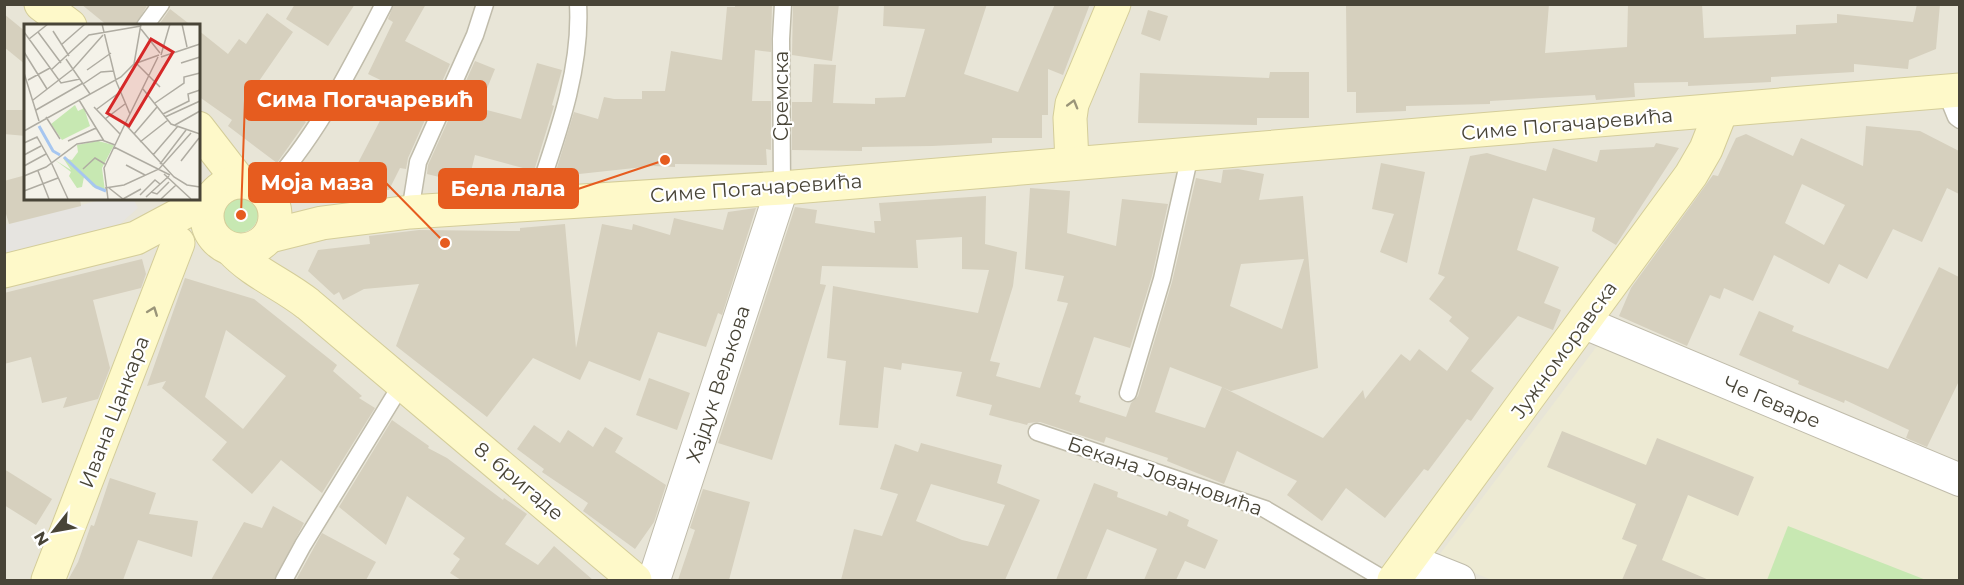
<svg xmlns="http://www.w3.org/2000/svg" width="1964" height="585" font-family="Montserrat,sans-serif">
  <rect width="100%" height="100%" fill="#f4f2e9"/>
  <path fill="#e8e5d7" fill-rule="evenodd" d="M5,5H1959V580H5ZM26,26H198V198H26Z"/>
  <polygon fill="#edead3" points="1597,346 1959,496 1959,580 1492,580 1437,558"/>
  <g fill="#c7e8b2">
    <circle cx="239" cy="214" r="19"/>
    <polygon points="1788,526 1926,580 1767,580"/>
  </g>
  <polygon fill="#e6e4e0" points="108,198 133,198 138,208 120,224 5,254 5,225"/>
  <g fill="#d6d0be" fill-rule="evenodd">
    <polygon points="81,4 148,4 135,26 108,26"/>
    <polygon points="295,4 355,4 328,46 286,19"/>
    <polygon points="394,4 426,4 405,41 450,64 408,158 406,169 400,168 389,190 346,186 397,88 368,74 393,22 388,19"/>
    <polygon points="735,4 772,4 771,52 755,50 752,101 771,101 771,150 766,149 767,165 675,164 675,167 653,166 570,175 556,171 574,112 598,119 604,97 614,99 642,99 642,91 665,91 671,51 722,60 727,7 735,7"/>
    <polygon points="793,4 839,4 832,61 792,55"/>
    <polygon points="884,4 987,4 964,74 1018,92 1055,4 1090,4 1063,75 1048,69 1048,115 1042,115 1042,138 992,138 992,143 932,146 862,147 862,151 792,150 792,102 812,102 814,64 836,65 833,103 875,104 875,98 905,97 925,29 883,26"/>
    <polygon points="1346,4 1549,4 1545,53 1627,47 1628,4 1702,4 1704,38 1796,34 1796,25 1837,23 1837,14 1913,22 1917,4 1940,4 1936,49 1909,60 1908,69 1854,64 1854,72 1771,77 1771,82 1688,86 1688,82 1634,83 1635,97 1596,100 1595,95 1490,101 1490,104 1406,106 1406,111 1356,113 1356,92 1347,92"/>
    <polygon points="170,9 192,26 158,26"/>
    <polygon points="1148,10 1168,16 1160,41 1141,34"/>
    <polygon points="267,13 293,32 257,84 306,122 277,163 228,126 232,120 198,96 198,30 228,54 239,39 246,44"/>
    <polygon points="4,14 26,32 26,65 4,47"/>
    <polygon points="475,61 495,69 479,108 521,119 537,63 562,70 552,105 554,106 534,171 475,155 468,184 427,174 428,165"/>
    <polygon points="1270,72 1309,72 1309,118 1257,118 1257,125 1138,123 1140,73 1269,78"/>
    <polygon points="4,110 26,110 26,136 4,134"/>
    <path d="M1866,126L1920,131L1959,151V194L1947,188L1922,242L1893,229L1867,279L1839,264L1829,284L1774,255L1753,301L1724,288L1720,299L1710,295L1687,346L1619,316L1631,288L1713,175L1718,176L1736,138L1746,134L1793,156L1801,138L1863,166ZM1802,184L1845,205L1824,245L1785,223Z"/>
    <path d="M1656,143L1679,148L1616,245L1592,231L1595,218L1533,198L1517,250L1559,267L1544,303L1561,310L1553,330L1518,316L1471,371L1494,388L1471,421L1467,419L1428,471L1424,469L1385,518L1346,488L1322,521L1287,495L1297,481L1237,451L1224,484L1167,461L1168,458L1106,437L1104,443L1040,422L1028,423L1027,425L989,415L992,405L956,396L962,372L902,363L901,370L884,367L878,428L839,425L846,361L827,358L833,286L978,313L989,270L962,269V237L916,240L918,268L822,266L820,284L826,285L772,460L718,443L795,207L817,210L815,223L875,233L874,221H881L879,203L986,196L985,244L1017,252L1013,286L990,361L1000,363L996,376L1040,388L1068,303L1057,301L1064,276L1025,269L1030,188L1070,191L1067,233L1116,246L1122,199L1168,204L1152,276L1130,348L1094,337L1075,394L1081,396L1079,402L1126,417L1131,403L1138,396L1172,282L1196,178L1221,183L1223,170L1238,169L1264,174L1259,200L1303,196L1318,368L1231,391L1222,387L1323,438L1363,390L1365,399L1401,354L1410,361L1419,349L1447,371L1469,338L1449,321L1452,317L1429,299L1445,277L1438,274L1470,156L1487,153L1546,171L1553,148L1597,162L1600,150L1654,147ZM1304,259L1282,329L1230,306L1241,264ZM1170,367L1222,387L1205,428L1155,412Z"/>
    <polygon points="1381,163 1425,172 1407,263 1380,252 1394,214 1372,209"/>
    <polygon points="26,175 26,198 80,198 81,206 9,224 4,207 4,181"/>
    <polygon points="756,208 722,315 718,313 706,347 658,332 640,381 589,361 580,380 533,358 487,417 396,346 419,284 364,289 343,300 339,292 334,295 308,271 318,250 370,244 369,236 419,230 520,231 520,228 565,224 576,348 602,224 632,230 633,224 670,235 674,218 723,230 728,212"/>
    <polygon points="142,259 146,274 141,288 93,300 110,368 98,399 63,408 67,397 42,403 31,357 4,364 4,293"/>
    <polygon points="1939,267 1959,277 1959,381 1927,447 1906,438 1909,430 1845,400 1844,403 1798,384 1799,381 1739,355 1759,311 1794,326 1792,331 1888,369"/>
    <path d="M185,278L254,299L337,365L333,371L362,396L359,398L375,408L322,493L281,460L252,494L212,460L227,442L162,388L166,381L147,386ZM226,330L286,376L243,429L205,397Z"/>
    <polygon points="649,378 690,393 677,430 636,415"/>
    <polygon points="392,420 429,446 428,448 447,458 503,500 504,498 527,514 505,544 538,565 554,546 593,580 461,580 450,573 460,559 453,554 465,538 407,496 386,545 339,507"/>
    <polygon points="534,425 560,443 568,430 593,447 605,427 623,438 615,452 666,485 654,522 635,549 583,511 588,503 542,472 544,469 517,449"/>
    <polygon points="1562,431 1646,465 1657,438 1754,477 1738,516 1688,495 1662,560 1709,580 1622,580 1637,545 1622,539 1636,504 1547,467"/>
    <path d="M921,443L1002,465L997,483L1040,500L1005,580H841L854,529L882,536L898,494L880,489L895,444L918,452ZM931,484L1005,505L988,546L962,540L916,521Z"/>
    <polygon points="4,469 52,499 36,525 4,505"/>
    <polygon points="110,478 156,493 149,514 198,521 192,557 138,540 123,580 68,580 78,562 91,525 94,526"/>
    <polygon points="1094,483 1118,492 1117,497 1167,516 1169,511 1189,520 1187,526 1218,540 1205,569 1185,561 1176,580 1144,580 1157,549 1107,529 1086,580 1056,580"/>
    <polygon points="703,489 750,502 729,580 678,580 695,530 690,528"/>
    <polygon points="273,506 304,523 274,580 211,580 244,522 262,528"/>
    <polygon points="322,533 376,562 366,580 296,580"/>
  </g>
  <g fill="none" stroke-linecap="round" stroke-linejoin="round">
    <g stroke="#c0bcab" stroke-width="19">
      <g id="lane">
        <polyline points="145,26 161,4"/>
        <polyline points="1945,90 1956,117 1960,120"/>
        <polyline points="782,188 781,39 783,4"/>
        <path d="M265,192C316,139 350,69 384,4"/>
        <path d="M534,204C555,141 582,72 578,4"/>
        <polyline points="410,212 418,162 475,35 485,4"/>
        <polyline points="1128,393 1162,279 1190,155"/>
        <polyline points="1037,432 1265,509 1385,580"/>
        <polyline points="284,580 303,545 403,382"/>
      </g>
    </g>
    <g stroke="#c0bcab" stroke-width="34">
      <g id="street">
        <polyline points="1585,323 1960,480"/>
        <polyline points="1409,560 1459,580"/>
        <polyline points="654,580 782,188"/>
      </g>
    </g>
    <g stroke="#d4cd99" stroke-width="35">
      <g id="secondary">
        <polyline points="41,4 70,26"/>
        <polyline points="198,128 239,181"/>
        <polyline points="1072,162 1070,118 1072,104 1114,4"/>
        <circle cx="241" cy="216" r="34"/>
        <polyline points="270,236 322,223 410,212 782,188 1960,90"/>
        <path d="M231,249C253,273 283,284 308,304L635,580"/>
        <polyline points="4,271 136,238 211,198"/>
        <polyline points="48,580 178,243"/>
        <polyline points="1394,580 1691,175 1706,149 1721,111"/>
      </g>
    </g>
    <use href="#lane" stroke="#fff" stroke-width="16"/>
    <use href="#street" stroke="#fff" stroke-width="32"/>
    <use href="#secondary" stroke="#fef9c9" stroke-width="33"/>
  </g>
  <defs><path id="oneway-chevron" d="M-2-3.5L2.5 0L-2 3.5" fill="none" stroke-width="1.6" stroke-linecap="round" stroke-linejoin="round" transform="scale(1.5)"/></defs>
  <g stroke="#9a9579">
    <use href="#oneway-chevron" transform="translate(1073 104) rotate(-74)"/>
    <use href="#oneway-chevron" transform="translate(153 311) rotate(-69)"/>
  </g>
  <g text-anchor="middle" stroke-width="4.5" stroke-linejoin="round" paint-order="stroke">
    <g font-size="20" fill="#484437" stroke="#fff">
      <text transform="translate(781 96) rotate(-90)" y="7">Сремска</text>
      <text transform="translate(1567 124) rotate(-5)" y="7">Симе Погачаревића</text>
      <text transform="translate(756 188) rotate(-4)" y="7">Симе Погачаревића</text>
      <text transform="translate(1564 350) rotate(-54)" y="7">Јужноморавска</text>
      <text transform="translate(718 384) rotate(-72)" y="7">Хајдук Вељкова</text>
      <text transform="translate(1772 402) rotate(23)" y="7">Че Геваре</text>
      <text transform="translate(114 412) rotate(-69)" y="7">Ивана Цанкара</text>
      <text transform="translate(1165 476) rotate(19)" y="7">Бекана Јовановића</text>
      <text transform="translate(519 481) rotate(40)" y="7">8. бригаде</text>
    </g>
  </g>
  <g transform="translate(24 24)">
    <rect width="176" height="176" fill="#f4f2e9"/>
    <path d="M51,81L54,87L60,84L66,102L38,116L27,100ZM74,117L90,121L78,144L81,167L69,163L60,153L58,163L53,164L45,152L47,148L31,136L47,146L39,134L48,136L54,128L53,121Z" fill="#c7e8b2"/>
    <path fill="none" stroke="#a6c6f0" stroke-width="3" d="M15,102L29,127L36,131M40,133L72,163L82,167"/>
    <path fill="none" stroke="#afaca2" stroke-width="1.5" d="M78,0L92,57L106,90M158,0L163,23M117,5L136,29M29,7L45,32M0,8L37,59L56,55M14,8L37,39M5,15L24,0M37,21L61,0M0,28L23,65M137,31L146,0M134,33L101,100L150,153L163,161L176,163M137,33L176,20M42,35L66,70M112,39L136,63M157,39L176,33M110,40L117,0M27,46L65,11L117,2M63,46L87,29M0,49L15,97M4,56L26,44M59,60L77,48L90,47M119,65L147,100L176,110M9,76L49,45L79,11M55,76L80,117M131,79L160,59V53L176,49M70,83L96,110M73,85L96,68M12,86L59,59M139,90L165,77L164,70L176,66M22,93L36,115M141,93L176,77M81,95L101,80M151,101L176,87M0,107L97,53L110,40L135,31M110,110L133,83M44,117L72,104M116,118L144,96M0,119L13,113L27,138M90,123L146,151M0,131L17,122M129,131L154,102M157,137L175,114M27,138L44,175M136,140L162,106M102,141L121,151M0,142L22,130M59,145L71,134L81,140M14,147L25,175M140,150L167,175M0,152L22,143L53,120L78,116L91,121M81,164L100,161L135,145L167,109M85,164L99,175L117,165M0,167L34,154M127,168L133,170L145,158M116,171L131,156L136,160M122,173L145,152M84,175L80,144L101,100M137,175L152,161"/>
    <path fill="#d62828" fill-opacity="0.15" stroke="#d62828" stroke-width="3" d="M127,15L149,28L105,102L83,89Z"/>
    <rect width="176" height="176" fill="none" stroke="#484437" stroke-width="3"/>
  </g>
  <path fill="none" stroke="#e65c1f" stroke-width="2" d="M241 215L245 100M445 243L386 183M665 160L578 189"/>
  <g fill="#e65c1f" stroke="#fff" stroke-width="2">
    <circle cx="241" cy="215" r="6"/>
    <circle cx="445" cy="243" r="6"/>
    <circle cx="665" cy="160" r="6"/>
  </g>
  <g fill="#e65c1f" stroke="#e65c1f" stroke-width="2">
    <rect x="245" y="81" width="241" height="39" rx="6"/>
    <rect x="249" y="163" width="137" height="39" rx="6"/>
    <rect x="439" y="169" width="139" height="39" rx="6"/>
  </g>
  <g font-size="21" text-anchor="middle" font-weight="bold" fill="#fff">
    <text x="365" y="107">Сима Погачаревић</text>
    <text x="317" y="190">Моја маза</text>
    <text x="508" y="196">Бела лала</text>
  </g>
  <rect width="1964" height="585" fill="none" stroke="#484437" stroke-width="12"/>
  <g transform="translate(54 531) rotate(239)" stroke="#ffffff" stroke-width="4.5" paint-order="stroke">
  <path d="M0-4.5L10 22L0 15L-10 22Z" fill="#484437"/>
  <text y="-9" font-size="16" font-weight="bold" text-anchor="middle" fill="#484437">N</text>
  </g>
</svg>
